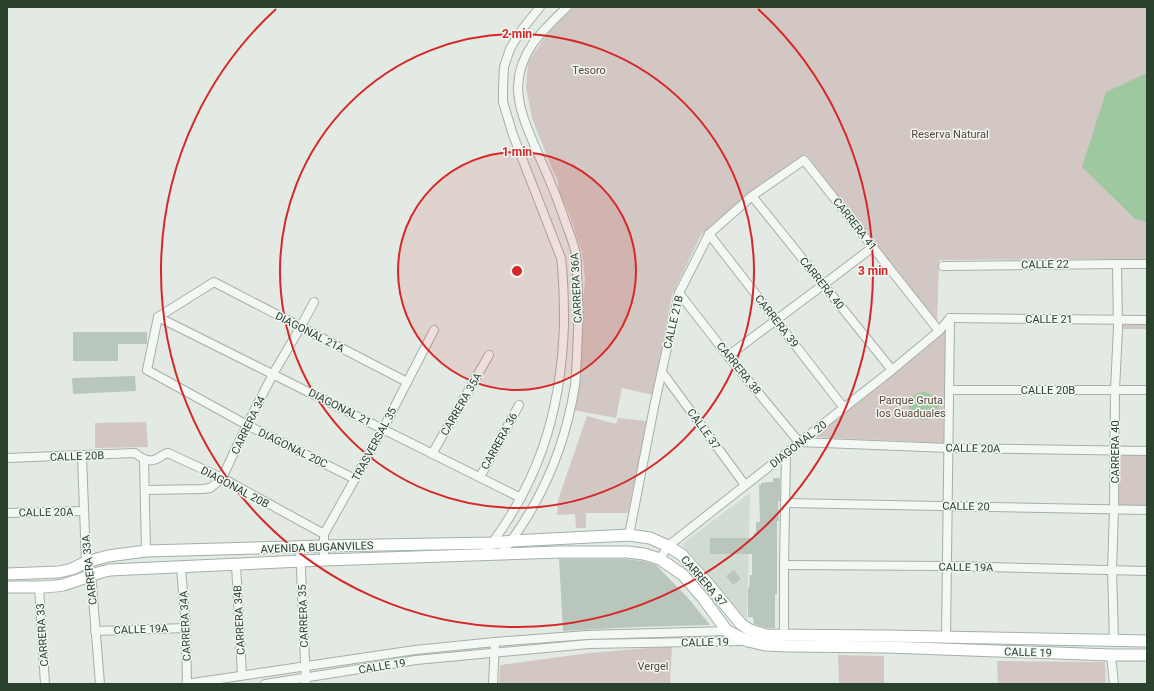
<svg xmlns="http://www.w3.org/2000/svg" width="1154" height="691" font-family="Roboto,sans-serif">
  <rect width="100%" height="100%" fill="#e2eae3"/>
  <polygon fill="#d0dbd1" points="750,493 747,620 682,544"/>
  <g fill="#d3c7c3">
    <polygon points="573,7 1147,7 1147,261 1112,259 939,260 937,326 806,154 749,195 701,235 672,295 653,395 622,388 616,418 573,410 585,279 582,252 569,214 559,192 558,180 552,169 532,118 526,88 528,62 547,34"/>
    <polygon points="1123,323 1147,323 1147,329 1122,329"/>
    <polygon points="946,329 946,443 814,437 842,415 885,382"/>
    <polygon points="587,416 616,424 618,418 647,421 628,513 586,513 586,528 576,528 575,514 557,515 558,500"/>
    <polygon points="146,422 148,447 95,448 95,423"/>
    <polygon points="1117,451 1147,452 1147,509 1117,509"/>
    <polygon points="672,646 670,684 499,684 500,665 589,653"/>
    <polygon points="838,655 884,656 884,684 839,684"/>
    <polygon points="997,661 1105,662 1106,684 998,684"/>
  </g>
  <g fill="#9ec8a0">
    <polygon points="1147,73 1147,222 1135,219 1082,167 1106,92"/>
    <path d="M925,392C957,401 925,434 911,412C904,401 914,392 925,392Z"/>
  </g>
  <g fill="#b9c6bb">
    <polygon points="73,332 147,332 147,344 118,344 118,361 73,361"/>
    <polygon points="135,376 136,391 73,394 72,378"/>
    <polygon points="773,478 780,478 780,501 778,501 779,521 777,521 777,594 775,594 775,628 766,628 754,624 753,617 748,617 748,587 749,589 750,575 752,575 752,555 753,554 710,554 710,538 755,538 754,533 756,533 756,522 760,522 759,485 761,485 761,483 765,483 765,482 773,482"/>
    <polygon points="559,559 627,559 643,561 656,565 688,598 710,625 635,627 563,631"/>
    <polygon points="734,570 741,579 733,585 726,576"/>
  </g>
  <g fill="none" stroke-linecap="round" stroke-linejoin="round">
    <g stroke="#a3b1a5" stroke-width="10">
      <g id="minor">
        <polyline points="752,196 892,370"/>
        <polyline points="709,234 844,408"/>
        <polyline points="943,266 1117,264 1147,264"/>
        <polyline points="679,293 728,356 799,442 949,448 1147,451"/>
        <polyline points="158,317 521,498"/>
        <polyline points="950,318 1147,320"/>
        <polyline points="728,356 823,285 873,247"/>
        <polyline points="662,372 745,485"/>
        <polyline points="949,390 1147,390"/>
        <polyline points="432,454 489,355"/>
        <polyline points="82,456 86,562 91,574 100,684"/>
        <path d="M7,458L135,453C141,458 149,463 156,459C161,457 163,454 168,453L222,478L324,534"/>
        <polyline points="144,460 146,551"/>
        <polyline points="480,477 519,405"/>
        <polyline points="355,479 247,425 147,370 158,317 214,282 407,382"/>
        <polyline points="145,490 203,489 210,488 214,485 222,478 247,425 273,374 300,328 314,302"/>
        <polyline points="785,503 1147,510"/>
        <polyline points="7,513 84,511"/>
        <polyline points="629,535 654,407 679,293 709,234 752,196 804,160 939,331"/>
        <polyline points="300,547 306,684"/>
        <path d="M501,554C541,504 565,449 575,385C577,367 577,349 578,331C579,311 578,292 577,273C577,267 577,261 576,255C574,243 568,230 564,218C557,197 548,176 539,156C530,134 518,111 518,87C519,51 543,30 567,7"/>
        <path d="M483,555C538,485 561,414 564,325C564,303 564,280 561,258L513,135L503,102V87L504,67L510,49L520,32L540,7"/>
        <polyline points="660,559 668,546 892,370 939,331 950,318"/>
        <polyline points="324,560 324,534 383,429 434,330"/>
        <polyline points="236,565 242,675"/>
        <polyline points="784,565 947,566 1147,571"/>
        <polyline points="181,568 186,628 187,684"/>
        <polyline points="39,587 45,684"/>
        <polyline points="95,631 186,628"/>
        <polyline points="784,636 784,565 786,454"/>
        <polyline points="946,637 950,318"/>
        <polyline points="1114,641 1112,570 1114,510 1115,390 1118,328 1117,264"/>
        <polyline points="1111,655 1114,684"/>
        <polyline points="186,684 415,650 495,642 587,635 727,631"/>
        <polyline points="265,684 416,660 589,644 746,641"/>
        <polyline points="493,684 495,642"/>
      </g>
    </g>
    <g stroke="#a3b1a5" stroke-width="13">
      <g id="secondary">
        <polyline points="7,574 59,572 72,569 86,562 108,556 146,551 324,546 493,543 512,541 629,535 650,538 668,546 682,555 709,585 741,624 750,630 766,635 887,636 1147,641"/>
        <path d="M7,587C23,587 48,588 63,585C79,581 93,573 110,570L324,560L560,552H627L644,554L660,559L683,575L703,598L727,631L748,641L765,645L789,646L887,647L1111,655H1147"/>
      </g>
    </g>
    <use href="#minor" stroke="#f4f8f5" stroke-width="8"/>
    <use href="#secondary" stroke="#fff" stroke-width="11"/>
  </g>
  <circle cx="517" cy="271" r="119" fill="#d62828" fill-opacity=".12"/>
  <g fill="none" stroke="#d62828" stroke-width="2">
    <circle cx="517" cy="271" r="119"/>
    <circle cx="517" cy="271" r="237"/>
    <path d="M758 9A356 356 0 1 1 276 9"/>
  </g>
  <g text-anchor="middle" stroke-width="3" stroke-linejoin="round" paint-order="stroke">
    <g font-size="11" fill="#5c4438" stroke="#f1f7f2">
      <text x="589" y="74">Tesoro</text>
      <text x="950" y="138">Reserva Natural</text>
      <text x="911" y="404">Parque Gruta<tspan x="911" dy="13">los Guaduales</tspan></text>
      <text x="653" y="670">Vergel</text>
    </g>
    <g font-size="11" fill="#2a412e" stroke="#f1f7f2">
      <text transform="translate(855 224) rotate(52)" y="4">CARRERA 41</text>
      <text transform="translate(1045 264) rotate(-1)" y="4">CALLE 22</text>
      <text transform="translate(822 283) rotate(51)" y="4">CARRERA 40</text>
      <text transform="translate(576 288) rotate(-93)" y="4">CARRERA 36A</text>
      <text x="1049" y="323">CALLE 21</text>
      <text transform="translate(777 321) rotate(52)" y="4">CARRERA 39</text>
      <text transform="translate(673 322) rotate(-77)" y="4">CALLE 21B</text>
      <text transform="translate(310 332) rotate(27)" y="4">DIAGONAL 21A</text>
      <text transform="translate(739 368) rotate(51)" y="4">CARRERA 38</text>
      <text x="1048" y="394">CALLE 20B</text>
      <text transform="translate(461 404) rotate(-60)" y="4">CARRERA 35A</text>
      <text transform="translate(340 407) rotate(27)" y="4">DIAGONAL 21</text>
      <text transform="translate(248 425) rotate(-64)" y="4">CARRERA 34</text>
      <text transform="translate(704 429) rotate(54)" y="4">CALLE 37</text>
      <text transform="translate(499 441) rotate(-61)" y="4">CARRERA 36</text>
      <text transform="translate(374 444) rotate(-62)" y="4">TRASVERSAL 35</text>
      <text transform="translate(798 444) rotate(-38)" y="4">DIAGONAL 20</text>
      <text transform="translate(293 448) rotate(26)" y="4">DIAGONAL 20C</text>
      <text transform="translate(973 448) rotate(1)" y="4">CALLE 20A</text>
      <text transform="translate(1115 452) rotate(-90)" y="4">CARRERA 40</text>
      <text transform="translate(77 456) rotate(-2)" y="4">CALLE 20B</text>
      <text transform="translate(235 487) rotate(28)" y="4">DIAGONAL 20B</text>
      <text transform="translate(966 506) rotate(1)" y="4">CALLE 20</text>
      <text transform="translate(46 512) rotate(-1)" y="4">CALLE 20A</text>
      <text transform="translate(317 547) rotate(-2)" y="4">AVENIDA BUGANVILES</text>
      <text transform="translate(966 567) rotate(1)" y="4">CALLE 19A</text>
      <text transform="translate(89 570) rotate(-96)" y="4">CARRERA 33A</text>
      <text transform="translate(704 581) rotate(49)" y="4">CARRERA 37</text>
      <text transform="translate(303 616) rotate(-92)" y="4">CARRERA 35</text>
      <text transform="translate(239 620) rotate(-93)" y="4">CARRERA 34B</text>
      <text transform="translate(185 626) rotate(-93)" y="4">CARRERA 34A</text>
      <text transform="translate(141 629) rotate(-2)" y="4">CALLE 19A</text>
      <text transform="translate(42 635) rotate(-94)" y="4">CARRERA 33</text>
      <text transform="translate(705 642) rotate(-1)" y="4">CALLE 19</text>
      <text transform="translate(1028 652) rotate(2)" y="4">CALLE 19</text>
      <text transform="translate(382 666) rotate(-9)" y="4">CALLE 19</text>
    </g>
  </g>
  <circle cx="517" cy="271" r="6" fill="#d62828" stroke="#f1f7f2" stroke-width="2"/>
  <g font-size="12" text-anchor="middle" font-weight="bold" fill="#d62828" stroke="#f1f7f2" stroke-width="3" stroke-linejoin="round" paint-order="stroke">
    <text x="517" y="38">2 min</text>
    <text x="517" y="156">1 min</text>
    <text x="873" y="275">3 min</text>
  </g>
  <rect width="1154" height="691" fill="none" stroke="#2a412e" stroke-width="16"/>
</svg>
